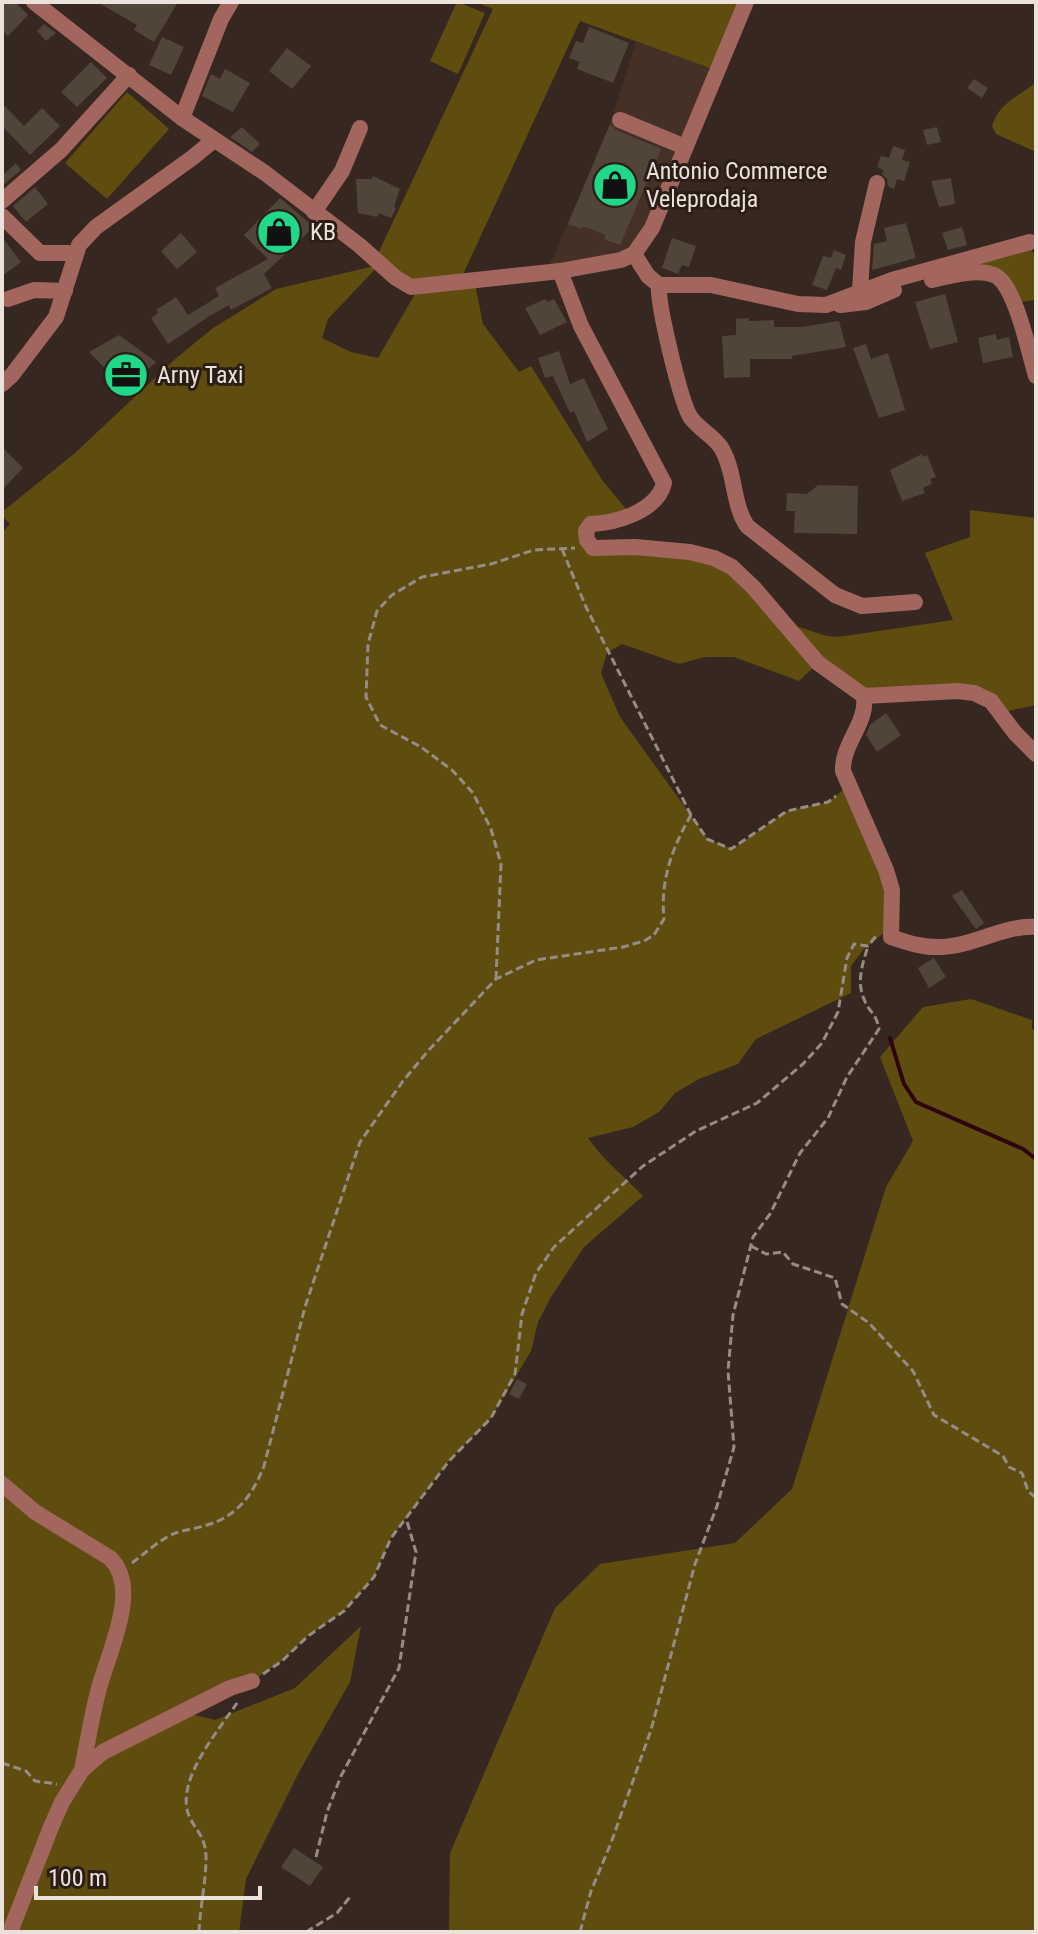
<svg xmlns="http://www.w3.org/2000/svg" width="1038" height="1934" font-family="'Roboto Condensed',sans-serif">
  <rect width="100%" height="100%" fill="#362820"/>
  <polygon fill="#443025" points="636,42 715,70 634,254 547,272 610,124"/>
  <g fill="#5e4d0f" fill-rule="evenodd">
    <polygon points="457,2 485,13 458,74 430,61"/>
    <path d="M476,2H746L715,70L580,21L460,281L474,279L483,324L519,372L531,366L602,480L631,515L601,524L587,540L714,558L783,622L827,636L838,637L953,620L925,553L970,537V510L1036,518V705L1008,711L974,693L864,696L818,663L799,681L734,657H705L679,664L622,644L607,653L601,673L620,717L708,839L732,849L787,811L828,802L848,786L886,870L891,927L863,950L851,966V993L756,1039L738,1064L699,1079L675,1093L659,1112L633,1127L588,1138C603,1160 625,1177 643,1196L584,1247L551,1297L538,1322L531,1351L491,1418L449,1461L391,1538L374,1577L344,1611L308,1636L282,1661L252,1681L183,1712L215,1720L295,1688L361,1626L350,1682L299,1772L246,1879L239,1932H2V533L10,524L2,516V512L75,453L174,360L213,328L276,289L379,265L375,260L493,9ZM379,265L419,287L378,358L351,352L322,338L328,319Z"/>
    <path d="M1036,82V152L996,134L992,126C1000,101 1018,98 1036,82Z"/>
    <polygon points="127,92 169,129 107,199 65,163"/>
    <polygon points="1030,242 1033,253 1036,253 1036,300 1013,303 1009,289 950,264"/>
    <polygon points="971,999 1032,1020 1032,1030 1036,1027 1036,1932 449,1932 450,1853 555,1608 600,1564 735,1543 792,1489 886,1187 913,1141 880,1057 923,1007"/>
  </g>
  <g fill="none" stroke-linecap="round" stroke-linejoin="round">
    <polyline stroke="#2e0411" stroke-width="4" points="890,1038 904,1084 916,1102 1023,1149 1036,1159"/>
  </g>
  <g fill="#504538">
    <polygon points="2,2 15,2 28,15 8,36 2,30"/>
    <polygon points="97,2 178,2 154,42 134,30 137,25"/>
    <polygon points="44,24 56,33 46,41 37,31"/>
    <polygon points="589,27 629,43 613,83 577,69 580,62 569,58 576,41 583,43"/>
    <polygon points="162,37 184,47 171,75 149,65"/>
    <polygon points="287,48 311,66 292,89 269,71"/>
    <polygon points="91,62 107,78 77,107 61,92"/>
    <polygon points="225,69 250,83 233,112 202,96 211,74 220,79"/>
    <polygon points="974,79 988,88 982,98 967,88"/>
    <polygon points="2,103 24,126 42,108 60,126 30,155 2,126"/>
    <polygon points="610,124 616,130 661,149 620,245 604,239 606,235 583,226 581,229 568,224"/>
    <polygon points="242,127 260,144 252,152 230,137"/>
    <polygon points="937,127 941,142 927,145 923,130"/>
    <polygon points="893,146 905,150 902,160 910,162 904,181 897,179 894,189 888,186 887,179 882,174 884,170 877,167 881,156 889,158"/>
    <polygon points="16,163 21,170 2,186 2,176"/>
    <polygon points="373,176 400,189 394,206 396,209 391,218 379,213 377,217 358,213 356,179 372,179"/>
    <polygon points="951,178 955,204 939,207 931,181"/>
    <polygon points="35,187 48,204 26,222 13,206"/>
    <polygon points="280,198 314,227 264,274 272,288 231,310 229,305 208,317 168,344 151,318 158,313 156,310 176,297 188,315 219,296 215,288 268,259 244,235"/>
    <polygon points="906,223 916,258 872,270 874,244 887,241 884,228"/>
    <polygon points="962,227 967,245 948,250 942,233"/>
    <polygon points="181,233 197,252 177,269 161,251"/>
    <polygon points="2,237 21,262 2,276"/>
    <polygon points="672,238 696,246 689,267 682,265 678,274 662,268"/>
    <polygon points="834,250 846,255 841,270 836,268 827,290 812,285 823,256 831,258"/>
    <polygon points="945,294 958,342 930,349 915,302"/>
    <polygon points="545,299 547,302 554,299 567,322 540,335 525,308"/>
    <polygon points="749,318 749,321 774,320 774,327 802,327 839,321 846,347 792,356 792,359 750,359 750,377 724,378 722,336 736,335 736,319"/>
    <polygon points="996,334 997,340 1009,337 1013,357 983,363 978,338"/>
    <polygon points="119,335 156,362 125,389 89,352"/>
    <polygon points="866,344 871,359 888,353 905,410 879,418 853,348"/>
    <polygon points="559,351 570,384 584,378 608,429 587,442 574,411 570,413 553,376 545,378 538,358"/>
    <polygon points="2,447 23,468 2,490"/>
    <polygon points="922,454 923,457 927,455 936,477 930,479 932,484 923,488 925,493 902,501 890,470"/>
    <polygon points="818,485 858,486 857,534 794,533 795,511 786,511 787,493 807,494"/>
    <polygon points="886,713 901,735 877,752 866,735 870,725"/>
    <polygon points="962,890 984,923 976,929 952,896"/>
    <polygon points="934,958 946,977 929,988 918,968"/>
    <polygon points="517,1379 527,1384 519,1399 509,1394"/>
    <polygon points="294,1848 323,1867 310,1886 281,1867"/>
  </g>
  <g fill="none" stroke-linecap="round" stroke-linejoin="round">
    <g stroke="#978b85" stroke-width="3" stroke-dasharray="8 4" stroke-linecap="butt">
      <polyline points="562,549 586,607 691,815"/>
      <polyline points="496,979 501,864 491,829 473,793 452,770 421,747 380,725 366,697 368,644 377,611 392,595 422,577 491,564 534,550 575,548"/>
      <polyline points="751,1246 766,1254 783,1252 793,1264 835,1278 842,1304 869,1323 913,1371 934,1415 1003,1456 1009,1467 1022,1473 1028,1491 1036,1498"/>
      <path d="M132,1563C141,1556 164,1537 173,1534C182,1530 194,1529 204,1526C237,1517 252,1496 264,1466L305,1307L360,1142L403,1081L428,1051L496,979L536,960L623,947L644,941L654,935L664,919C660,881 672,848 691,815L707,839L731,849L787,811L828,802L836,796"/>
      <polyline points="263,1674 282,1661 308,1636 344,1611 374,1577 391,1538 449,1461 491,1418 515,1374 522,1314 536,1273 554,1247 643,1166 696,1131 757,1103 803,1064 822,1043 838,1012 847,958 854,944 868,946 876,936"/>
      <polyline points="2,1763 26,1771 35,1781 57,1784"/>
      <polyline points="316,1857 327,1812 341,1776 399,1668 416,1552 406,1518"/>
      <path d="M199,1932C200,1908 206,1881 206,1858C206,1835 194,1830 188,1813C177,1778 219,1730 237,1703"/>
      <polyline points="306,1932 337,1913 350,1897"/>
      <path d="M580,1932L591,1891L611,1843L651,1730L695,1564L717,1506L734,1447L728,1371L733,1315L753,1237L770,1214L800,1153L828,1118L847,1077L879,1029C876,1012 869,1013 864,999C856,981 863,963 868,946"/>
    </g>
    <g stroke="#a3665e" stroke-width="16">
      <polyline points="34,2 182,118 265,173 359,245 396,278 411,287 560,271 621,260 634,254 652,228 746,2"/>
      <polyline points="182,118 221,19 231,2"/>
      <polyline points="620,120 685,147"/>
      <polyline points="2,201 61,150 129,75"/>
      <polyline points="314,212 342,171 360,128"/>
      <polyline points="2,216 40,253 76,253"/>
      <polyline points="634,254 648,276 659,285 711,285 798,304 826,305 892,280 1030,242"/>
      <path d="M560,271L581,326L664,483C657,511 617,523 591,524L586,531L587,540L593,548L635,547L690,552L714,558L732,567L754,588L818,663L864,696L958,691L974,693L991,701L1015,733L1036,754"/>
      <path d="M932,280C949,276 977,268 994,275C1015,283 1029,353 1036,376"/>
      <path d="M659,285C657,303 681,404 691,418C700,430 715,437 722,449C736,474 732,503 747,526L835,595L862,606L915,602"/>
      <polyline points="860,291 863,242 877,183"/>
      <polyline points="8,299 34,290 65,291"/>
      <polyline points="840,305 866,302 894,290"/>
      <polyline points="2,384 12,375 56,317 79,245 96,227 192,158 214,140"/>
      <path d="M864,696C868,723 842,743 843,771L886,870L892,890L891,937C908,943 924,948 942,947C974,946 1003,925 1036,927"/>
      <path d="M2,1484L35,1512L110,1558C143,1590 105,1658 97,1696C91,1720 87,1745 82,1770"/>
      <polyline points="10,1932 51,1827 62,1802 82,1770 103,1752 230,1688 252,1681"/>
    </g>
  </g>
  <defs>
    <g id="shop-disc" transform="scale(2.3)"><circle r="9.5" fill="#20d887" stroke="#2c1e17"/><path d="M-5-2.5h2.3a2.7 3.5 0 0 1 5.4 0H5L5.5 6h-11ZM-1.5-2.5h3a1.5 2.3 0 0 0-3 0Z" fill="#111"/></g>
    <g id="office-disc" transform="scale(2.3)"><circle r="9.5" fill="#20d887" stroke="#2c1e17"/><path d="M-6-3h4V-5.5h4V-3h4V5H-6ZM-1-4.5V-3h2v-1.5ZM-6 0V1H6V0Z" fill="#111"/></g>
  </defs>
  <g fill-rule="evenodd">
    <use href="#shop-disc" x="615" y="185"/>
    <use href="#shop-disc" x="279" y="232"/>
    <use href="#office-disc" x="126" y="375"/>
  </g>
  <g text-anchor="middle" stroke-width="6" stroke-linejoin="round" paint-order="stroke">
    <g font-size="24" fill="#ebe2dc" stroke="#2c1e17" text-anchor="start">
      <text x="646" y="179">Antonio Commerce<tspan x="646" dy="28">Veleprodaja</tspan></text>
      <text x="310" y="240">KB</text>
      <text x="157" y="383">Arny Taxi</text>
    </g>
  </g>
  <rect width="1038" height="1934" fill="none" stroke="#ebe2dc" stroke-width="8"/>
  <path d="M36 1886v12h224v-12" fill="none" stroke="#ebe2dc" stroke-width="4"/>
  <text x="48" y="1886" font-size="24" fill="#ebe2dc" stroke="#2c1e17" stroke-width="6" paint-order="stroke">100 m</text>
</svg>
